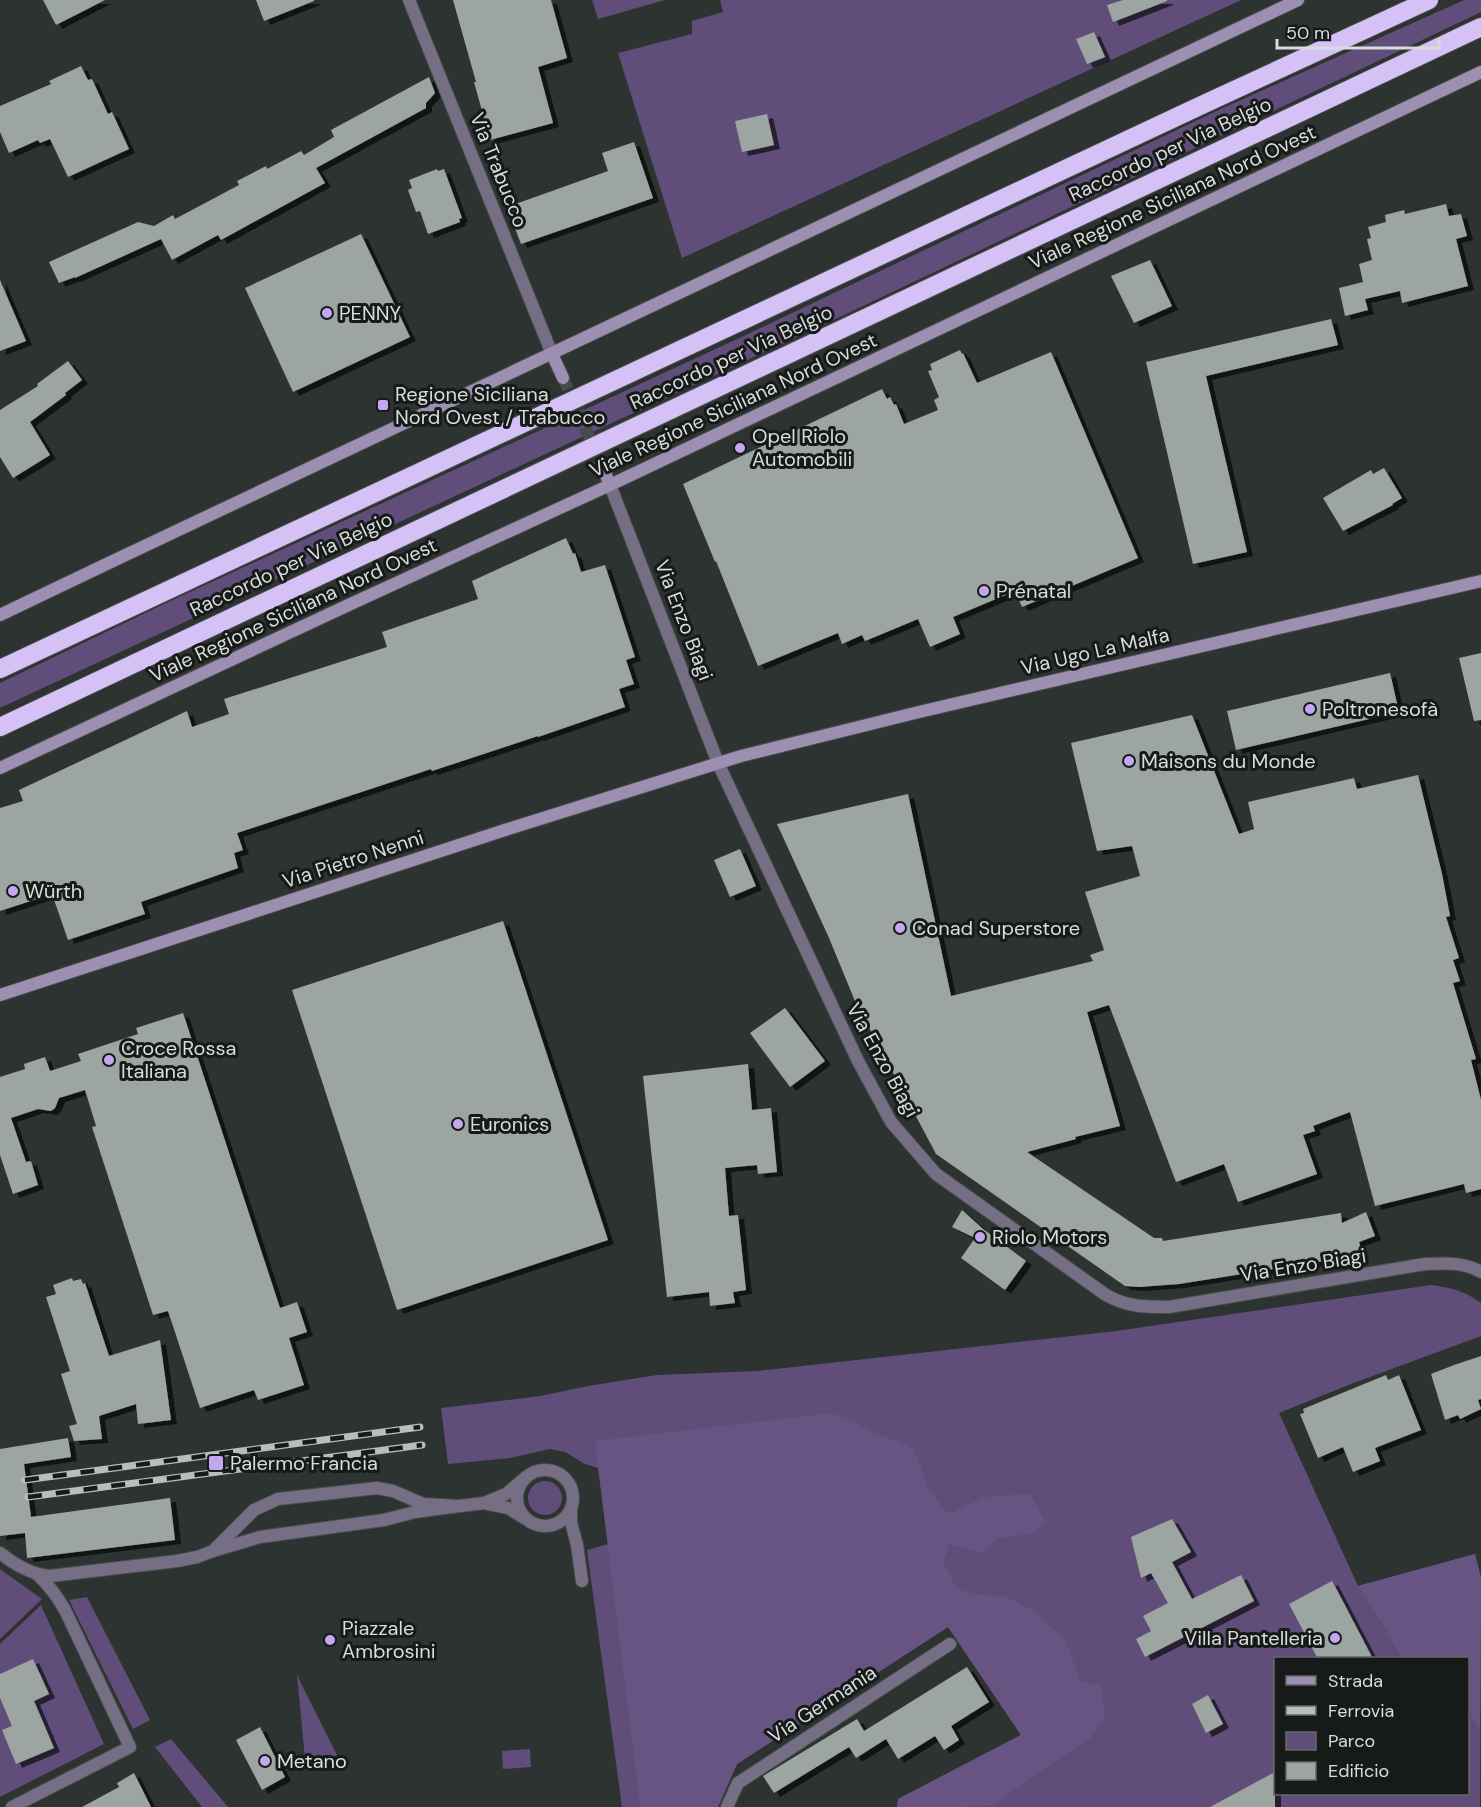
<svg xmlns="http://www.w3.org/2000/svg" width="1481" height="1807" font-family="'DM Sans',sans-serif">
  <defs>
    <filter id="shadow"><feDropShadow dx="6" dy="4" stdDeviation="0" flood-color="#0009"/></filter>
  </defs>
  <rect width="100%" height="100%" fill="#2c3330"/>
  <g fill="#604d79" fill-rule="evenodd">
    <polygon points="592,0 665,0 598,19"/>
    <polygon points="720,0 1241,0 682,258 618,53 692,34 692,21 723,12"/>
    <polygon points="1464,0 1481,0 1481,12 842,316 0,708 0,683 164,604 735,340 1223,108"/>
    <path d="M1431,1285C1452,1288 1463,1290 1481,1303V1336L1351,1384L1279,1413L1358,1586L1475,1554L1481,1578L1480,1807H897L898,1799L1021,1735L948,1627L737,1764L718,1807H622L587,1550L608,1544L598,1468L585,1464L565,1452L550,1449L510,1458L448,1464L441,1408L540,1396L588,1386L657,1375L757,1371L1116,1331ZM1276,1658H1468V1794H1276Z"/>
    <circle cx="545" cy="1498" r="17"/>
    <polygon points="0,1569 42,1599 0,1639"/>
    <polygon points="87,1597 150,1720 133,1729 69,1600"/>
    <polygon points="41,1605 104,1744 0,1797 0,1644"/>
    <polygon points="297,1675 337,1755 306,1770"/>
    <polygon points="171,1739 228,1807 202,1807 155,1747"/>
    <polygon points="530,1749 531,1767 503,1769 502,1751"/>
  </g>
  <g fill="#685483">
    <polygon points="831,1413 914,1449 930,1492 949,1514 984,1497 1030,1494 1046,1523 1030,1534 997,1538 983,1553 950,1544 943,1561 957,1589 980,1595 1005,1596 1034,1611 1065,1640 1081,1681 1101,1686 1105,1715 1090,1739 1050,1765 993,1805 961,1807 897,1807 898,1799 1021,1735 948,1627 737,1764 718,1807 640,1807 595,1441"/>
    <polygon points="1475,1554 1481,1578 1480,1731 1468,1708 1468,1658 1402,1658 1381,1621 1358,1586"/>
  </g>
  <g fill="#9ca5a1" filter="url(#shadow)">
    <polygon points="43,0 105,0 56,25"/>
    <polygon points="256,0 314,0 314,1 264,21"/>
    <polygon points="453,0 551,0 567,58 538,67 553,123 490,140 474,82 476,82"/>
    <polygon points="1123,0 1167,0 1167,1 1113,22 1107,5"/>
    <polygon points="1094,32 1105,57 1087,64 1076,39"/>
    <polygon points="81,66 88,80 92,79 108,114 112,112 129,149 68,177 50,139 40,143 38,140 9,153 0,132 0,106 51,84 49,81"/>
    <polygon points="429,77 435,93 426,103 426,108 316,168 325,183 221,240 218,235 172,260 161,239 75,278 75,277 59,283 49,262 138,222 154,226 173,215 175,219 239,185 237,181 266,166 267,169 301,151 304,155 334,137 331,130"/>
    <polygon points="767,114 774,145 742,152 735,121"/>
    <polygon points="634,142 653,198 521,244 507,207 608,171 602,153"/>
    <polygon points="437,169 438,171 444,169 462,218 459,219 460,222 428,234 420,211 416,212 408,190 412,188 409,180"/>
    <polygon points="1446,204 1449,216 1461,214 1467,236 1456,239 1468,286 1402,303 1400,291 1365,299 1368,310 1345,316 1339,288 1363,282 1359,264 1372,260 1367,239 1371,238 1368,227 1386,222 1385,215 1404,210 1405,214"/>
    <polygon points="361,234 410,337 293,392 245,288"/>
    <polygon points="1150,260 1172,306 1134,323 1111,276"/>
    <polygon points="0,280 26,341 0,351"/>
    <polygon points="1331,319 1338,345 1206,376 1247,552 1193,564 1146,362"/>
    <polygon points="960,350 962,354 963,353 977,383 1051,352 1138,558 1022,607 1015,591 953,617 960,634 930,647 918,619 865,641 862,635 842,644 838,633 758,666 716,561 715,562 683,484 882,389 887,399 890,397 894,405 896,404 904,424 938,410 934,400 939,397 928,371 932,370 930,364"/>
    <polygon points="68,361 82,380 65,393 66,395 30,422 50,455 13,478 0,457 0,410 38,386 37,384"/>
    <polygon points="1384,468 1402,498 1392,504 1393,505 1343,531 1323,498 1371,470 1373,474"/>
    <polygon points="566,538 573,554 575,553 581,572 605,565 635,657 626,660 634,684 619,689 625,707 538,737 538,736 432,771 431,769 237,833 243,850 234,853 238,868 141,902 145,914 68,940 52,894 0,911 0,808 23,801 19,790 187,711 192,727 229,714 224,699 387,647 382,632 478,599 472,581"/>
    <polygon points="1481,653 1481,720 1474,721 1459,658"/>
    <polygon points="1390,673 1399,712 1236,750 1227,711"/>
    <polygon points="1192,715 1239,834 1254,829 1248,802 1354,778 1357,789 1418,775 1442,874 1450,916 1446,917 1459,958 1453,960 1460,981 1453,983 1476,1059 1471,1060 1481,1100 1481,1189 1466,1193 1464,1184 1375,1206 1350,1112 1313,1126 1315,1131 1303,1135 1317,1174 1238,1202 1224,1164 1176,1182 1109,1005 1087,1012 1120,1126 1075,1137 1076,1139 1027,1152 1154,1238 1162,1238 1163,1241 1341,1213 1342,1223 1366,1212 1375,1236 1359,1242 1363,1255 1179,1284 1139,1287 1125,1286 936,1154 866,1022 864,1023 829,938 777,824 908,794 951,996 1093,961 1090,955 1104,950 1085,892 1140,876 1132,846 1097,851 1071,743"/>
    <polygon points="740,849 756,886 730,897 714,860"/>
    <polygon points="503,921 608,1240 397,1310 292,990"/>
    <polygon points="785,1008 825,1061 790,1087 750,1033"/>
    <polygon points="183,1013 280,1308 297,1302 307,1332 289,1338 304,1385 258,1400 254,1390 200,1408 168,1311 153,1315 92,1127 96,1126 85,1090 59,1098 55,1108 51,1111 38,1109 11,1118 26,1162 31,1161 38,1185 13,1194 0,1155 0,1077 25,1069 24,1064 45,1057 50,1071 81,1061 78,1054 138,1034 136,1028"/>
    <polygon points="748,1064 752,1110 771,1108 777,1172 758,1174 757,1165 725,1168 729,1216 738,1215 746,1290 733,1292 735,1303 710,1306 709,1292 667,1297 643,1076"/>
    <polygon points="962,1210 983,1229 1026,1261 1005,1290 961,1258 975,1238 952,1227"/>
    <polygon points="72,1278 73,1281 81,1279 83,1284 85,1283 109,1356 160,1340 171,1420 138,1424 136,1404 99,1416 102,1439 74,1441 69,1426 77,1424 61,1374 70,1371 46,1297 56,1294 53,1285"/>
    <polygon points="1481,1356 1481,1399 1478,1400 1481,1409 1460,1419 1458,1415 1445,1420 1431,1374 1454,1365"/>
    <polygon points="1386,1375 1388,1380 1399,1375 1421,1430 1375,1448 1380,1461 1353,1472 1343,1447 1318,1458 1300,1414 1304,1413 1303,1409"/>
    <polygon points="68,1438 71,1457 24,1464 31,1517 170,1498 175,1540 27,1558 25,1533 0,1536 0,1449"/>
    <polygon points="1172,1519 1191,1552 1172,1562 1192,1599 1241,1575 1254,1601 1145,1657 1136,1639 1151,1631 1143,1616 1168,1603 1151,1573 1141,1578 1131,1537"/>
    <polygon points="1332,1581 1339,1594 1373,1659 1318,1659 1289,1604"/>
    <polygon points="33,1659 49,1694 34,1701 54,1748 16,1764 2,1730 12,1726 0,1698 0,1674"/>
    <polygon points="967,1667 989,1702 951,1726 959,1740 944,1750 935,1736 898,1759 886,1739 856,1758 849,1747 774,1793 763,1776 857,1719 864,1731"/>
    <polygon points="1208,1695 1223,1724 1206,1733 1192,1704"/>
    <polygon points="260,1727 285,1777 262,1790 236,1740"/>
    <polygon points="1275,1772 1275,1807 1210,1807"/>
    <polygon points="134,1773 151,1807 82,1807 119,1787 117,1783"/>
  </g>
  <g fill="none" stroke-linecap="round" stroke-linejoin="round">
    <polyline stroke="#464c4a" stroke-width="12" stroke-dasharray="12 6" stroke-linecap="butt" points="563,378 602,466"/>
    <g stroke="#484e4b" stroke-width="14">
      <g id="street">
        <polyline points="409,0 552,354"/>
        <path d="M610,485L718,763L858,1061L891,1122L936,1174L1106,1295C1127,1307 1145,1307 1169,1307L1425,1264C1444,1263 1464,1262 1481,1272"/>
        <circle cx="545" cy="1498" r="28"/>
        <polyline points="488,1504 508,1508 524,1518"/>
        <polyline points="458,1506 423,1504 393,1491 377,1488 278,1499 254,1510 213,1551 260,1537 384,1520 415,1512 436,1509 484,1503 506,1494 526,1477"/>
        <polyline points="571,1508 571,1522 577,1545 582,1581"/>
        <path d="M0,1553C16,1565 30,1574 50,1576L177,1561L197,1557L213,1551"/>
        <path d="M12,1807L130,1747L65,1610C57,1596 49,1585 37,1574"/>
        <polyline points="727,1807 738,1783 950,1644"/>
      </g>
    </g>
    <g stroke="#484e4b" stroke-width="14">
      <g id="secondary">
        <polyline points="552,354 563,378"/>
        <polyline points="602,466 610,485"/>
        <path d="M0,615C432,408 866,205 1298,0"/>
        <polyline points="0,768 355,602 610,485 1481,72"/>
        <polyline points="0,995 505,830 741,756 919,712 1481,581"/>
      </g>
    </g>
    <g stroke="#484e4b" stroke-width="20">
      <g id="highway">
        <polyline points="0,669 1204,104 1429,0"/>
        <polyline points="0,727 1481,27"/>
      </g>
    </g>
    <use href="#street" stroke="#766e84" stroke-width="12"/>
    <use href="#secondary" stroke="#9d8fb2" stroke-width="12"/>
    <use href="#highway" stroke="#d6c1f7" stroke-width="18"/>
    <g stroke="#b8bebc" stroke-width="7">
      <g id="rail">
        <polyline points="25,1480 420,1427"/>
        <polyline points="28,1497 422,1445"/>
      </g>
    </g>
    <use href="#rail" stroke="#161a18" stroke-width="4.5" stroke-dasharray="14" stroke-linecap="butt"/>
  </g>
  <g fill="#c5a6f0" stroke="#161a18" stroke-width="2">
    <circle cx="327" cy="313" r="6"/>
    <rect x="377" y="399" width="12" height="12" rx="3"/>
    <circle cx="740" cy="448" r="6"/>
    <circle cx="984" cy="591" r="6"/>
    <circle cx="1310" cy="709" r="6"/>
    <circle cx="1129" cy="761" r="6"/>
    <circle cx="13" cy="891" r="6"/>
    <circle cx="900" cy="928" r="6"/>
    <circle cx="109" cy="1060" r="6"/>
    <circle cx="458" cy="1124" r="6"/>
    <circle cx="980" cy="1237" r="6"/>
    <rect x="208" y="1455" width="16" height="16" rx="3"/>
    <circle cx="1335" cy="1638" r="6"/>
    <circle cx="330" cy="1640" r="6"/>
    <circle cx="265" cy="1761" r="6"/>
  </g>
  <g text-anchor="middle" stroke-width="6" stroke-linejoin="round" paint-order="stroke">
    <g font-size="20" fill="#d8dddb" stroke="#161a18">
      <text transform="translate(1170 149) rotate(-25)" y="7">Raccordo per Via Belgio</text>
      <text transform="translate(499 170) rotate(68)" y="7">Via Trabucco</text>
      <text transform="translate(1172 197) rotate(-25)" y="7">Viale Regione Siciliana Nord Ovest</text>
      <text transform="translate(731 357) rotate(-25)" y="7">Raccordo per Via Belgio</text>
      <text transform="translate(733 405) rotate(-25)" y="7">Viale Regione Siciliana Nord Ovest</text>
      <text transform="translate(291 564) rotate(-25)" y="7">Raccordo per Via Belgio</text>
      <text transform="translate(293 610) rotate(-25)" y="7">Viale Regione Siciliana Nord Ovest</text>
      <text transform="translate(684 620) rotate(69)" y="7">Via Enzo Biagi</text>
      <text transform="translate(1095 651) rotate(-13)" y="7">Via Ugo La Malfa</text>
      <text transform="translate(353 859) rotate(-18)" y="7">Via Pietro Nenni</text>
      <text transform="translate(883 1060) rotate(61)" y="7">Via Enzo Biagi</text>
      <text transform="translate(1303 1265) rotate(-9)" y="7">Via Enzo Biagi</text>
      <text transform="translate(822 1704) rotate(-33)" y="7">Via Germania</text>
    </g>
    <g font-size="20" fill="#d8dddb" stroke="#161a18" text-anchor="start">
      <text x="339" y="320">PENNY</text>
      <text x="395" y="401">Regione Siciliana<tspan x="395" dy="23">Nord Ovest / Trabucco</tspan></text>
      <text x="752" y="443">Opel Riolo<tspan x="752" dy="23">Automobili</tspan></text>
      <text x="996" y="598">Prénatal</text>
      <text x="1322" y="716">Poltronesofà</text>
      <text x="1141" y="768">Maisons du Monde</text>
      <text x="25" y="898">Würth</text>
      <text x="912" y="935">Conad Superstore</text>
      <text x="121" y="1055">Croce Rossa<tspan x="121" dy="23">Italiana</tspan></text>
      <text x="470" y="1131">Euronics</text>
      <text x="992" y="1244">Riolo Motors</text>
      <text x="230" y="1470">Palermo Francia</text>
      <text x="342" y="1635">Piazzale<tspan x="342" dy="23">Ambrosini</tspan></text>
      <text x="1323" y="1645" text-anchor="end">Villa Pantelleria</text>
      <text x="277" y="1768">Metano</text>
    </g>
  </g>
  <rect x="1274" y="1657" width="195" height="138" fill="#161a18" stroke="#646866" stroke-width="1.5"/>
  <rect x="1286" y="1676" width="30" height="9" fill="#9d8fb2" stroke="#646866" stroke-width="1.5"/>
  <text x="1328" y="1687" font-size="18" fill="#d8dddb">Strada</text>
  <rect x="1286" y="1706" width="30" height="9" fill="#b8bebc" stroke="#646866" stroke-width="1.5"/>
  <text x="1328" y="1717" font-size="18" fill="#d8dddb">Ferrovia</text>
  <rect x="1286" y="1732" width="30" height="18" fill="#604d79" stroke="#646866" stroke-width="1.5"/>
  <text x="1328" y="1747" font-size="18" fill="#d8dddb">Parco</text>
  <rect x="1286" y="1762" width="30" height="18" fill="#9ca5a1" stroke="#646866" stroke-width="1.5"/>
  <text x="1328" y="1777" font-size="18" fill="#d8dddb">Edificio</text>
  <path d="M1277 39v9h162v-9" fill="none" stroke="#d8dddb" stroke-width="3"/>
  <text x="1286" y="39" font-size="18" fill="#d8dddb" stroke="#161a18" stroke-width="4.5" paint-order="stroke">50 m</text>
</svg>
